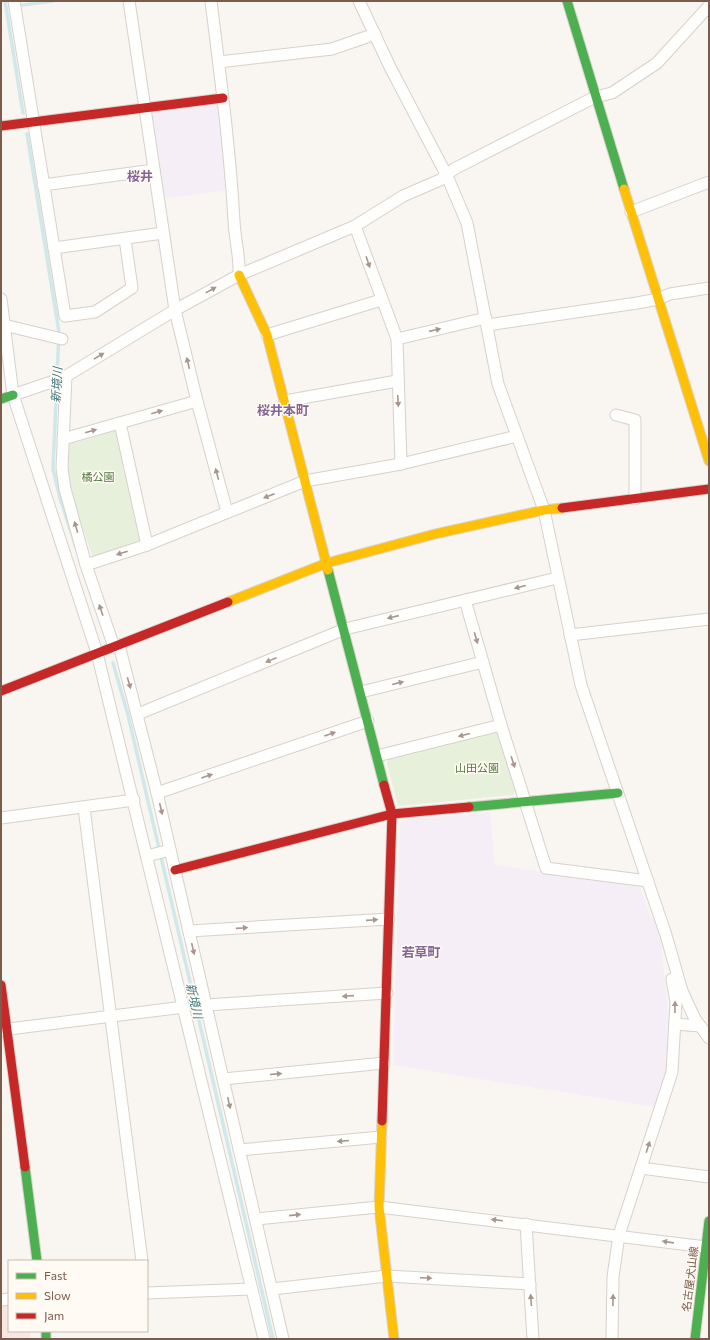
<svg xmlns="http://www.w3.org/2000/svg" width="710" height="1340" font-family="Commissioner,'Noto Sans JP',sans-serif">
  <rect width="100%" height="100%" fill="#f9f5f0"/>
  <polygon fill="#f6e8e1" points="1,1305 9,1305 9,1331 30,1331 30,1339 1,1339"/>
  <g fill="#f6eef6">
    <polygon points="216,104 220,107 228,190 163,199 151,116 154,112"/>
    <polygon points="490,812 495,865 639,884 651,918 655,918 661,944 668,1005 667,1072 655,1107 393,1065 400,823 403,820"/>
  </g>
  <g fill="#e7f0db">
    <polygon points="114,431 118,433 141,542 97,559 92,555 71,494 66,467 68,445"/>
    <polygon points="494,732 500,735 516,790 513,795 398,806 387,763 389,759"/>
  </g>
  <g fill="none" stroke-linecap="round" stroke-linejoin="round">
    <g stroke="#d0e8ea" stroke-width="3.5">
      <polyline points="5,1 23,113"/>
      <polyline points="22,5 53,1"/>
      <polyline points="27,134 59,332 53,469 60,498 76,547"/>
      <polyline points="113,663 128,715 273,1339"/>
    </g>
    <g stroke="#d7d1cb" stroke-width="13">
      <g id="street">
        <polyline points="14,1 65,316 95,312 132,288 125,239"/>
        <polyline points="129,1 175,310 197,401 227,512"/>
        <path d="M211,1C220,74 230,148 234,221C235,240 240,257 239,275"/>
        <polyline points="359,1 390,67 447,176 467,223 498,384 544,510 581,685 666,935 682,991 695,1019 709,1038"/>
        <polyline points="219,62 332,49 375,34"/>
        <polyline points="43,185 154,170"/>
        <polyline points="631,212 709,182"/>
        <polyline points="355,226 397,339 401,464"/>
        <polyline points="54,248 163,233"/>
        <polyline points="1,299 13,395 97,653 264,1339"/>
        <polyline points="4,325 62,339"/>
        <polyline points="487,325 637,303 658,299 670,294 709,288"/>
        <polyline points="267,335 381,300"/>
        <polyline points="397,339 486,318"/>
        <polyline points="66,376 62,468 65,489 86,565 114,647"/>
        <polyline points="13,395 63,378 175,310 239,275 355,226 403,196 440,180 454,169 595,97 612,93 657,63 709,6"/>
        <polyline points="285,401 397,381"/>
        <polyline points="616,415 635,420 635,499"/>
        <polyline points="120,423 147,545"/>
        <polyline points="63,439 197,401"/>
        <polyline points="86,565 147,545 305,481 401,464 517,436"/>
        <polyline points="465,600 501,725 546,868 648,881"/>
        <polyline points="570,635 709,619"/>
        <polyline points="119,645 157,793 283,1339"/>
        <polyline points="361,692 483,662"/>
        <polyline points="138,714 345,629 557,578"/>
        <polyline points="377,756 501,725"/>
        <polyline points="157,793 368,721"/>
        <polyline points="84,808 142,1261"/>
        <polyline points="1,818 134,800"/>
        <polyline points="147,856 170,850"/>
        <polyline points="189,931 389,919"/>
        <polyline points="206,1005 387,993"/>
        <polyline points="675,1024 700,1026"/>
        <polyline points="1,1030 184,1007"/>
        <polyline points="223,1079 384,1063"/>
        <polyline points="239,1150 381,1137"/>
        <polyline points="641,1168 709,1177"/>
        <polyline points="256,1219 379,1207 706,1247"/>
        <polyline points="526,1224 533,1339"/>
        <polyline points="272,1289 387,1276 530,1284"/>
        <polyline points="147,1293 252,1289"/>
        <polyline points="1,1300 9,1299"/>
        <polyline points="612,1339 613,1277 619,1235 672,1072 676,1002 672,979"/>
      </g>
    </g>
    <g stroke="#d9d2cb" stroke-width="11">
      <g id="fast">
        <polyline points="567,1 624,189"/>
        <polyline points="1,399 13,395"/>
        <polyline points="328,570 384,785"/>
        <polyline points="469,807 618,793"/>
        <polyline points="25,1167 37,1261"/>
        <polyline points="46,1331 46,1339"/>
        <polyline points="695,1339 709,1221"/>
      </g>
    </g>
    <g stroke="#d9d2cb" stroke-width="11">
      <g id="slow">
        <polyline points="624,189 709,461"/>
        <polyline points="239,275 267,335 328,570"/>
        <polyline points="228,602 327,563 435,534 544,510 562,508"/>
        <polyline points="382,1121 379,1207 394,1339"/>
      </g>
    </g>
    <g stroke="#d9d2cb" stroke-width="11">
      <g id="jam">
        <polyline points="1,126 223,98"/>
        <polyline points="562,508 709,489"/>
        <polyline points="1,691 228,602"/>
        <polyline points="175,870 392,814 469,807"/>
        <polyline points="1,985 25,1167"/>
        <polyline points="382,1121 392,814 384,785"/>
      </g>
    </g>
    <use href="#street" stroke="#fefefd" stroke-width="11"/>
    <use href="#fast" stroke="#4caf50" stroke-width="9"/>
    <use href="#slow" stroke="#ffc107" stroke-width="9"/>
    <use href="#jam" stroke="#c62828" stroke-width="9"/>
  </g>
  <defs><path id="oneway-solid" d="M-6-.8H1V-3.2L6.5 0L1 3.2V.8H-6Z"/></defs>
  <g fill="#a8958b">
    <use href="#oneway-solid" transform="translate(368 262) rotate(71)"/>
    <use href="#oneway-solid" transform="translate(211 290) rotate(-29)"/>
    <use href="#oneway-solid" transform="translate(435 330) rotate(-13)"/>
    <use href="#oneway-solid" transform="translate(99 356) rotate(-31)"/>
    <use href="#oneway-solid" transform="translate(188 363) rotate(-103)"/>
    <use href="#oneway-solid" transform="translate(398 401) rotate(87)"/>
    <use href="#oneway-solid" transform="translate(157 412) rotate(-16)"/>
    <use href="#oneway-solid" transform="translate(91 431) rotate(-16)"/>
    <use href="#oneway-solid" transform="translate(217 474) rotate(-105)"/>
    <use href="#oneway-solid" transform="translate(269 496) rotate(159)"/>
    <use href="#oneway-solid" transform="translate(76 527) rotate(-106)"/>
    <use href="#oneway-solid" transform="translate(122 553) rotate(162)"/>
    <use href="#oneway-solid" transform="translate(520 587) rotate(166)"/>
    <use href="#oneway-solid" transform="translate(101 610) rotate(-109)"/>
    <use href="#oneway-solid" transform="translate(393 617) rotate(167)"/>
    <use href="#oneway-solid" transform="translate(476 638) rotate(74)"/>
    <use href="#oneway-solid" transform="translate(271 660) rotate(158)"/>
    <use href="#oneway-solid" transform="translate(129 683) rotate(74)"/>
    <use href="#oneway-solid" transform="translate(398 683) rotate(-14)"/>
    <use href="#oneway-solid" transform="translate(330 734) rotate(-19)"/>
    <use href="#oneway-solid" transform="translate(464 735) rotate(166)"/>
    <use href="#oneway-solid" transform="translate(513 762) rotate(72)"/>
    <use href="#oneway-solid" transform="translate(207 776) rotate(-19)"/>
    <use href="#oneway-solid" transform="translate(161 809) rotate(77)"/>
    <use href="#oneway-solid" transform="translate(372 920) rotate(-4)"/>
    <use href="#oneway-solid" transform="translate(242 928) rotate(-4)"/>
    <use href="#oneway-solid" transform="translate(193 949) rotate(77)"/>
    <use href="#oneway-solid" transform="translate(348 996) rotate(176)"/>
    <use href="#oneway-solid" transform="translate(675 1007) rotate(-89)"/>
    <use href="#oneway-solid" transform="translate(276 1074) rotate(-5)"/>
    <use href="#oneway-solid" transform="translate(229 1103) rotate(77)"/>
    <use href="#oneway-solid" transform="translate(343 1141) rotate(175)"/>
    <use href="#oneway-solid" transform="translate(648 1147) rotate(-72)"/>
    <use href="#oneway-solid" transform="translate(295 1215) rotate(-6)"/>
    <use href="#oneway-solid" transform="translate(497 1220) rotate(-173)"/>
    <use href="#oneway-solid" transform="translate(668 1242) rotate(-172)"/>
    <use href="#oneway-solid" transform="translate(426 1278) rotate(3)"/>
    <use href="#oneway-solid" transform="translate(531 1300) rotate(-94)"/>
    <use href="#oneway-solid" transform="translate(613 1300) rotate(-89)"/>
  </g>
  <g text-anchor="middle" stroke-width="3" stroke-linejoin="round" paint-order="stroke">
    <g font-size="11" fill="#537a41" stroke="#fffaf3">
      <text x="98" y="481">橘公園</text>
      <text x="477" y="772">山田公園</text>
    </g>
    <g font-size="11" fill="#7a5c4d" stroke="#fffaf3">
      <text transform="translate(690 1279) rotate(-83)" y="4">名古屋犬山線</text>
    </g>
    <g font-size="12" font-style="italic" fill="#437c86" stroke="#fffaf3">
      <text transform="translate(57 385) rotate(-87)" y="4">新境川</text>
      <text transform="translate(194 1001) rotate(77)" y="4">新境川</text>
    </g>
    <g font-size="13" font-weight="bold" fill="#846695" stroke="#fffaf3">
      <text x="140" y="181">桜井</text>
      <text x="283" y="415">桜井本町</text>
      <text x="421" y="957">若草町</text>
    </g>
  </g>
  <rect width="710" height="1340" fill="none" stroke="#7a5c4d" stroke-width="4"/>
  <rect x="8" y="1260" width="140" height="72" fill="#fffaf3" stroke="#cabbb1"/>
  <rect x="16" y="1273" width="20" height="6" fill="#4caf50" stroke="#cabbb1"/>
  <text x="44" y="1280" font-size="12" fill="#7a5c4d">Fast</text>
  <rect x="16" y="1293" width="20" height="6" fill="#ffc107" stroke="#cabbb1"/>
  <text x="44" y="1300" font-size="12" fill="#7a5c4d">Slow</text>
  <rect x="16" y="1313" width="20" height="6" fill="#c62828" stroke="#cabbb1"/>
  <text x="44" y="1320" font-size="12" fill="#7a5c4d">Jam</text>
</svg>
